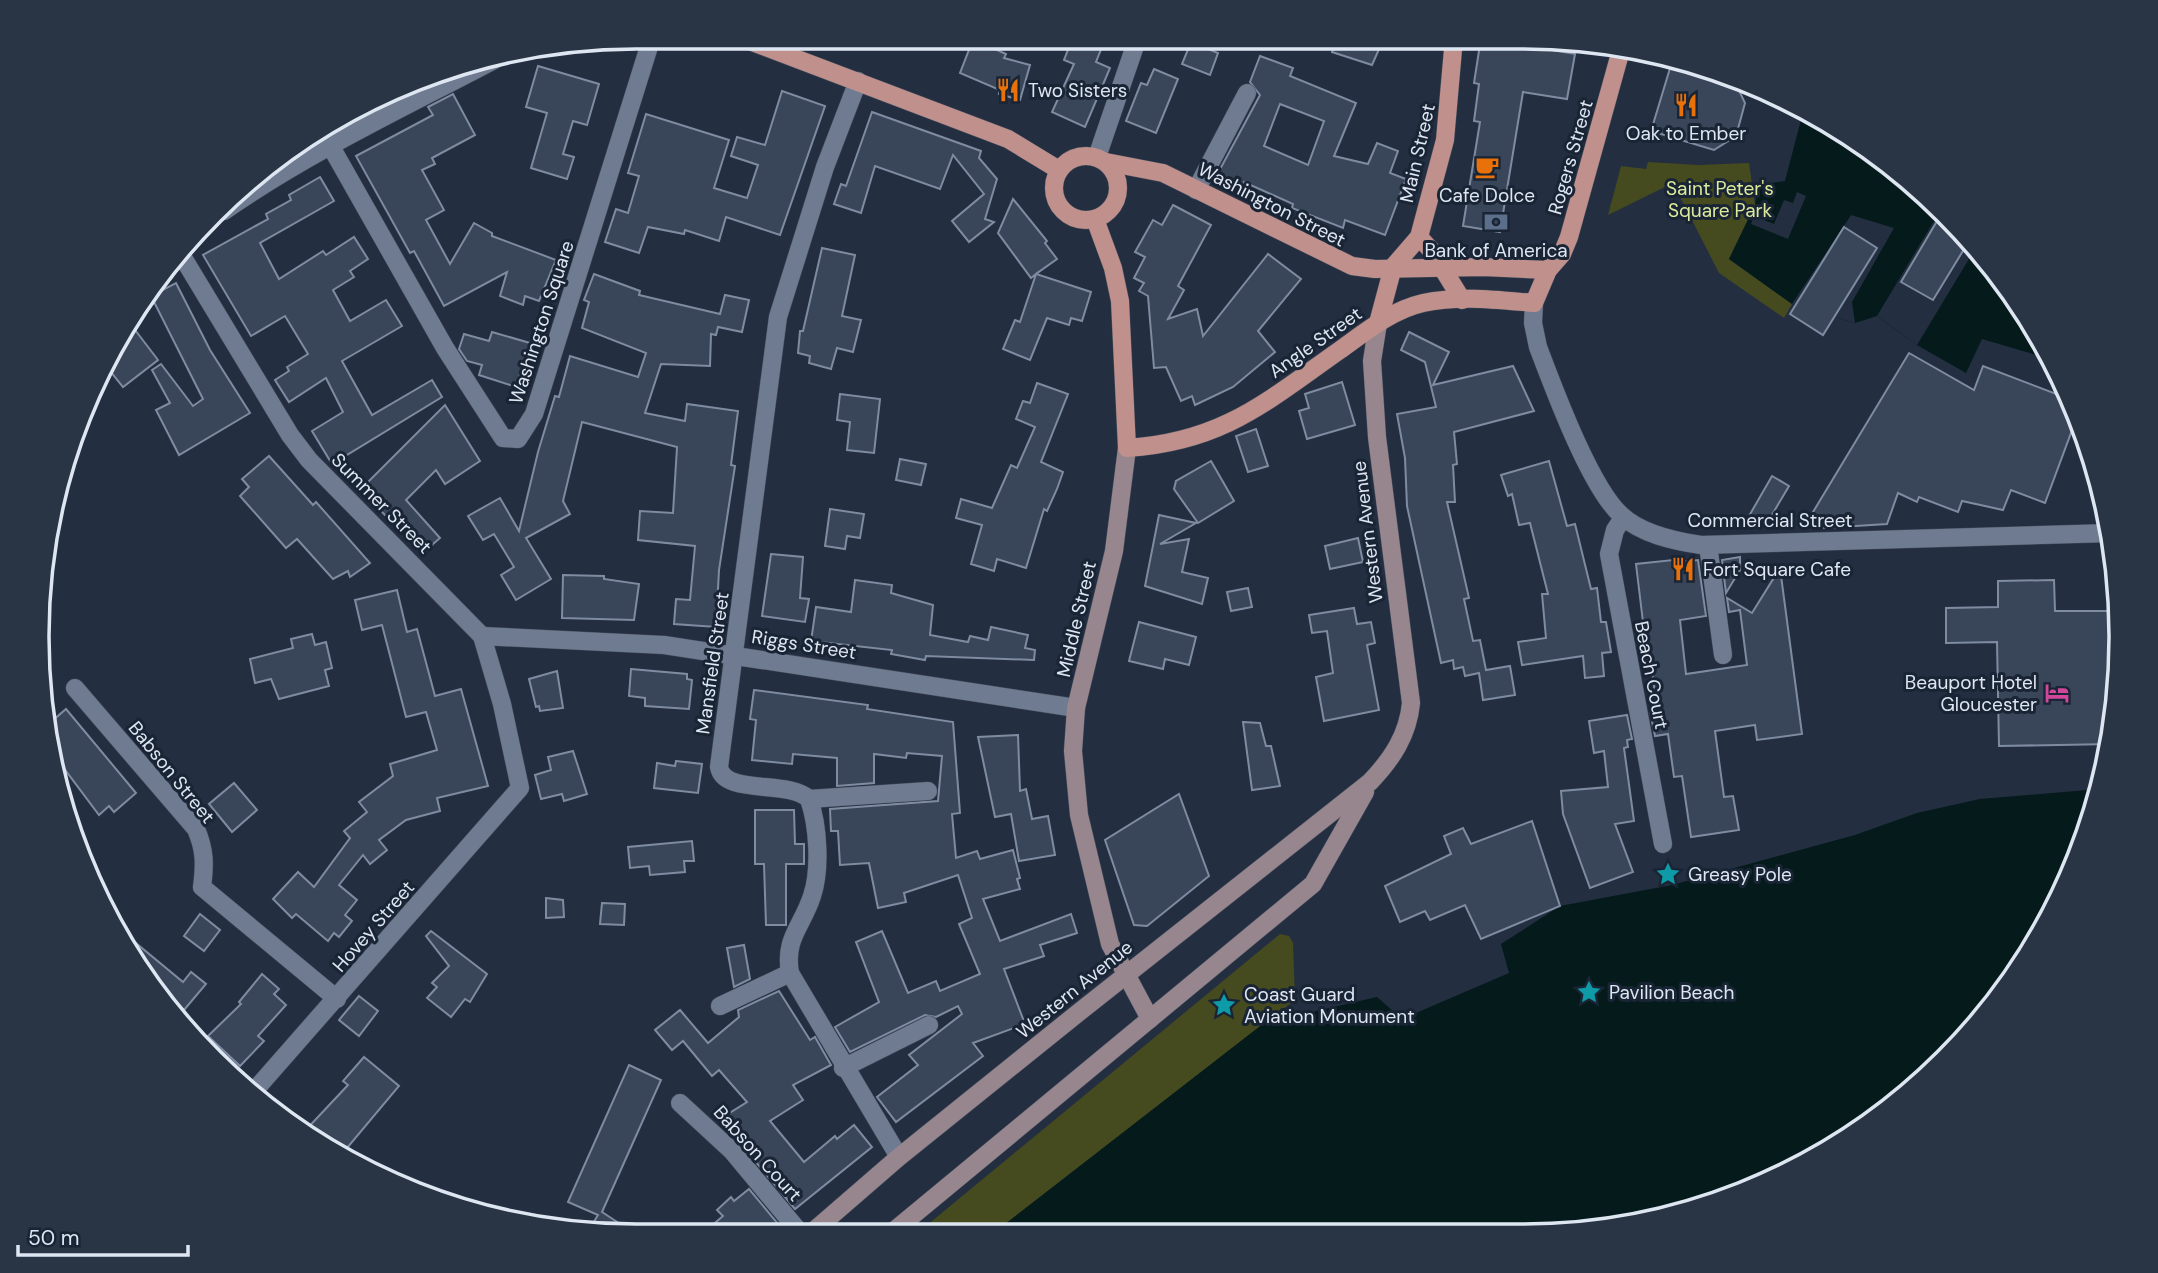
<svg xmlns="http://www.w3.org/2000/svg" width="2158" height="1273" font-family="'DM Sans',sans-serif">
  <rect width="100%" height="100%" fill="#232e40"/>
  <g fill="#454b1f">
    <polygon points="1648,162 1698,165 1749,163 1755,205 1729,259 1792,304 1784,318 1719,273 1673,183 1608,215 1621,166 1646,169"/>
    <polygon points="1280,934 1289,936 1293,943 1295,1000 991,1235 915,1235"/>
  </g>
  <g fill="#041a1b">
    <polygon points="1803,112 1855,138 1946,213 2020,304 2050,359 1982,339 1966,373 1917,345 1877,316 1855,323 1792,304 1729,259 1755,205 1758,185 1785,181"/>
    <polygon points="2099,789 2075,866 2020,970 1917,1087 1821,1156 1677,1216 1561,1235 991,1235 1264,1023 1377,997 1402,1019 1509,973 1501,944 1560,906 1672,885 1855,835 1917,813 1980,799"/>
  </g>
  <g fill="#232e40">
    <polygon points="1797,192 1806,196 1788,239 1751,224 1754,216 1774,224 1784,200 1793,203"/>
    <polygon points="1941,209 1975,249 1917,345 1877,316"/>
    <polygon points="1851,215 1894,228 1852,302 1855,323 1792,304"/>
  </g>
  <g fill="#394558" stroke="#7e8ba1" stroke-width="2" fill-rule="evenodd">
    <polygon points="974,37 994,37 990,47 1006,54 1004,58 1030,65 1020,100 999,94 1000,90 960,73"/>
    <polygon points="1073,37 1106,37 1096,62 1110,68 1085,127 1052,112 1074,64 1064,60"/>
    <polygon points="1336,38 1384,38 1372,65 1332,52"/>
    <polygon points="1481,38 1575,54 1567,99 1523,92 1500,232 1463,226 1480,122 1474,121 1479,84 1474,83"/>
    <polygon points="1191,42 1218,53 1210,75 1182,64"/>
    <path d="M1260,56L1293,68L1290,76L1356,103L1334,156L1368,164L1377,143L1398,151L1390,173L1406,179L1385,235L1345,220L1343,228L1292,208L1293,204L1244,182L1242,185L1218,173L1260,95L1250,82ZM1280,104L1324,121L1308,165L1264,146Z"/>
    <polygon points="1671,65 1736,84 1745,103 1736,136 1714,150 1651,131"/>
    <polygon points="538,66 599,84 587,125 573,121 563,154 574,157 567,179 531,168 547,113 526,107"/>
    <polygon points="1154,69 1178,79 1156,133 1126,121 1141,83 1147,85"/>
    <polygon points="782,91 825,106 780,235 726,217 719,241 685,230 684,234 648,227 639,253 605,242 616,209 628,213 639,176 628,173 646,114 729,140 714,188 747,198 758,165 731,156 737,137 765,145"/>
    <polygon points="453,94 475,135 432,158 435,164 422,170 444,210 426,220 450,264 474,223 492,233 492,236 556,260 539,301 525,296 523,305 500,296 507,272 444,306 414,251 410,253 356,156 433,115 428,107"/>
    <polygon points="872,112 981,151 979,158 997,179 985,219 994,222 969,242 952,221 984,194 953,155 940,189 875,166 861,213 834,204 841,184 846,186"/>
    <polygon points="320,177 334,201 260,243 279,279 323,251 326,255 354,237 368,259 350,271 354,277 333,290 350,321 386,300 402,326 342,361 372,415 432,380 442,397 332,464 312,431 343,412 326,378 289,402 275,380 289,371 287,367 308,354 285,316 251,336 203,255 268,219 266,214 291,200 289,195"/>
    <polygon points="1013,199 1047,241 1045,243 1057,259 1036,274 1091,292 1082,321 1071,318 1069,325 1047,318 1030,360 1003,349 1015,320 1020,322 1036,274 1031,278 998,233"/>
    <polygon points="1173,205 1211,225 1178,286 1184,290 1168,319 1197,309 1203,336 1268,254 1301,279 1258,331 1275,352 1233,387 1195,405 1192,396 1181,401 1166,367 1154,368 1148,296 1139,291 1144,283 1134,278 1145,257 1135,252 1153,220 1162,225"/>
    <polygon points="1943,211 1969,241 1933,300 1901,282"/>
    <polygon points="1844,227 1877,248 1823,335 1790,314"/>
    <polygon points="822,248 855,255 842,316 861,320 853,352 837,348 831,369 809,363 810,356 798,353 800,331 803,331"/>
    <polygon points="594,274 640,291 639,295 720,314 725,295 749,300 742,332 718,327 716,335 711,334 710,366 661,364 645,413 685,421 687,404 738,411 731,465 735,466 719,570 716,627 674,624 676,599 690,600 695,546 638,540 640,511 673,513 677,447 582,422 563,501 570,514 526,538 551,579 516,600 501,575 514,567 494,534 483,540 468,516 500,498 519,531 538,452 555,396 559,397 570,356 638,377 646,353 582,328 589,302 584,300"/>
    <polygon points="176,283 210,350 250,413 179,455 156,410 170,403 152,370 161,364 193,406 203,399 151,296"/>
    <polygon points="129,322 158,360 123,387 107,367"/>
    <polygon points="492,332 530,343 516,387 479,375 482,365 467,361 459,349 464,334 489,341"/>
    <polygon points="1409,332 1449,352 1433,385 1513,366 1534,411 1454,432 1457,464 1453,465 1455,502 1447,502 1469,598 1464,599 1473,641 1480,640 1486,670 1510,666 1515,695 1483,700 1479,673 1465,676 1463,667 1454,669 1453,660 1441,663 1407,506 1405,458 1397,414 1436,407 1425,362 1401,350"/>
    <polygon points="1909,353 1974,390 1983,366 2072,400 2078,414 2045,503 2011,490 2003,510 1962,501 1958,512 1919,497 1917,502 1898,493 1887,524 1824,528 1810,517"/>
    <polygon points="1342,382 1355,425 1307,439 1299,411 1309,408 1305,394"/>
    <polygon points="1037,383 1068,394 1041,462 1063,472 1057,489 1047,511 1044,509 1026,568 997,559 994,571 971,564 982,525 956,518 961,499 992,508 1011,465 1017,468 1035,427 1016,419 1023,401 1030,403"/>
    <polygon points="840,394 880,399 874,453 847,450 850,422 837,420"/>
    <polygon points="445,405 480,461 445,484 436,470 406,500 440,538 425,551 399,522 395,525 360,490"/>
    <polygon points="1256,429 1268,466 1248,472 1236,436"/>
    <polygon points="269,456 313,505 316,502 370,563 350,577 348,571 333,579 297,539 286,548 240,496 249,487 242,479"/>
    <polygon points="900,459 926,464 921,485 896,480"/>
    <polygon points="1211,461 1234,501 1198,523 1174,489 1176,481"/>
    <polygon points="1549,461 1567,526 1575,524 1591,589 1597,588 1601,622 1606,622 1611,652 1602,653 1604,676 1585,678 1583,656 1522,665 1518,642 1546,638 1542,594 1548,594 1530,523 1519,525 1512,494 1508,496 1501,475"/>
    <polygon points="1772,476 1789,486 1766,525 1749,516"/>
    <polygon points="830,509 864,514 860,538 847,536 845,549 825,546"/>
    <polygon points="1159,515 1196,523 1160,544 1189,539 1182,572 1208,578 1202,604 1145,586"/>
    <polygon points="1358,538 1363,562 1330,569 1325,546"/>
    <polygon points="771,554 803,557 800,598 809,599 805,622 762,616"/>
    <polygon points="1740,557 1740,570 1726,593 1722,560"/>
    <polygon points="1673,560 1673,563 1698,560 1706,616 1680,620 1686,674 1747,665 1740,610 1729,612 1727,598 1752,613 1780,568 1802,734 1757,740 1755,725 1715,731 1724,797 1733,796 1739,830 1691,837 1682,776 1674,777 1668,734 1655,736 1650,711 1657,710 1652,671 1649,672 1636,564"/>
    <polygon points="563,575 604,576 604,579 639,584 634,620 562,618"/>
    <polygon points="855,580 892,585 891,593 933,605 930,635 968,642 970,636 988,640 991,627 1028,635 1025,648 1035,650 1034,660 926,656 925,660 891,654 892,650 811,641 816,607 851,612"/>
    <polygon points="2054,580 2055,611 2119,611 2121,637 2111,744 1999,746 1997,642 1946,643 1946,608 1998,607 1998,581"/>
    <polygon points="1248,588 1252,607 1231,611 1227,592"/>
    <polygon points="397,590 407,632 417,629 435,696 461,689 488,786 437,798 440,811 406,820 379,840 387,850 370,864 363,855 339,885 357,900 345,915 352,921 339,937 334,933 328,941 296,914 292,918 273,899 298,872 314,887 350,838 344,831 367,812 359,802 393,776 390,764 437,750 426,712 406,717 382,625 362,630 355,600"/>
    <polygon points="1354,608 1357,624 1371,622 1375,643 1367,645 1379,710 1324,721 1316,677 1333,673 1327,631 1312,633 1309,615"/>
    <polygon points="1139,622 1196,637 1189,665 1165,659 1163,669 1129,661"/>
    <polygon points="312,634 315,645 326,642 332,668 325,670 329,686 279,699 271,679 255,683 250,659 293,648 291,639"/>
    <polygon points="631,669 687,674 687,679 692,680 689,709 645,706 645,698 629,696"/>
    <polygon points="557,671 563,708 540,711 539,706 536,707 529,679"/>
    <polygon points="754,690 868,705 867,709 953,722 960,813 952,814 956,858 977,851 980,859 1013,850 1020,878 1017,879 1020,889 983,899 1000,941 1071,914 1077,933 1040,945 1044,956 1004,969 1025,1024 973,1043 983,1056 896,1122 877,1097 918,1065 909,1055 962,1014 958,1006 936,1017 925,1015 850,1052 835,1027 879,1002 856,942 882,931 908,993 936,981 940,991 980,974 959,924 972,918 958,875 904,893 906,902 878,908 869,863 840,865 838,831 831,831 830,809 938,801 942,756 907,753 906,758 874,754 874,783 837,786 837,758 793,754 792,764 752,760 756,720 750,719"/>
    <polygon points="66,709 136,793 114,812 109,806 99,815 57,759 51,722"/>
    <polygon points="1627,715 1632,739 1627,740 1628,747 1624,748 1634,821 1615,824 1633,872 1590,888 1563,814 1561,791 1608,787 1604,751 1594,753 1589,721"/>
    <polygon points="1243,722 1260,723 1266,746 1271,746 1280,786 1252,790"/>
    <polygon points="1018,735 1020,791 1026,789 1032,819 1048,816 1055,855 1019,861 1011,814 995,817 978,737"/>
    <polygon points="573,751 587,794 564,801 562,794 541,799 535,775 551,770 548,757"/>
    <polygon points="676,761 702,764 698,793 654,788 657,763 675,766"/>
    <polygon points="234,783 257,810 232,832 209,804"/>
    <polygon points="1179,794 1209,876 1147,926 1134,925 1105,840"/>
    <polygon points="755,810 794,810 795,844 804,844 804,864 786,864 786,925 766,925 764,864 755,864"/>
    <polygon points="1532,821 1560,906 1481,939 1465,905 1430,920 1425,911 1400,922 1385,886 1451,854 1444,836 1463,828 1471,844"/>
    <polygon points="692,841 694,861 684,861 685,872 650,875 649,866 630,868 628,847"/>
    <polygon points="546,898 563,900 564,917 546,918"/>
    <polygon points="602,903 625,904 624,925 600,924"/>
    <polygon points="200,914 220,930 204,951 184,936"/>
    <polygon points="431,931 487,974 470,1002 465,999 451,1017 427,998 437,987 432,983 449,966 426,936"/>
    <polygon points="125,934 183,982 191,972 206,984 184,1010 150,982"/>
    <polygon points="744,945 750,979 734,987 727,948"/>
    <polygon points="262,974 279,989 274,994 286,1005 258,1036 264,1041 240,1066 208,1036 241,1004 239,1002"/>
    <polygon points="779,991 810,1040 815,1037 831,1065 793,1085 803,1100 770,1121 804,1162 835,1136 837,1139 854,1125 872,1147 795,1209 745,1149 748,1146 726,1109 731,1112 747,1102 719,1070 712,1076 683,1041 672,1050 655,1030 680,1010 708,1043 739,1017 738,1010"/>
    <polygon points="359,996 378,1011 359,1036 339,1020"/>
    <polygon points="364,1057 399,1086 342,1154 302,1134 348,1085 343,1081"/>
    <polygon points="629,1065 661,1080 602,1212 637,1235 587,1233 598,1215 568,1202"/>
    <polygon points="749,1189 779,1225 766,1235 701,1235 723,1216 717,1210 731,1197 734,1201"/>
  </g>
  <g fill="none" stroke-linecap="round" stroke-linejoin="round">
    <g stroke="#434c5b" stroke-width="19">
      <g id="street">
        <path d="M858,81L825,167L778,317L719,767C724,796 788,779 809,799C818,825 821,869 812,896C802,927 784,938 790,973L899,1157"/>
        <polyline points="330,145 445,348 503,438 518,439 534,414 652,37"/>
        <polyline points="1097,157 1138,37"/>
        <polyline points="1196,190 1247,93"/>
        <path d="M224,211C309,152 403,108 494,60"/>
        <polyline points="182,256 290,435 309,460 482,636 502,704 520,788 255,1090"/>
        <path d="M1534,303L1533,323L1538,347C1554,389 1590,487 1621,515C1641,534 1674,541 1701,545L2111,533"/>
        <polyline points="1623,518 1615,530 1609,554 1663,844"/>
        <polyline points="1708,545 1723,655"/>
        <polyline points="482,636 664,645 1076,708"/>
        <path d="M75,688L196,829C205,850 205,864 202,887L337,999"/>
        <polyline points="809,799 928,791"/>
        <polyline points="720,1006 790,973"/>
        <polyline points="843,1068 929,1025"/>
        <polyline points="680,1103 732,1151 802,1235"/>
      </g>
    </g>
    <g stroke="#434c5b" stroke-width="19">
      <g id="secondary">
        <polyline points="1127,448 1114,551 1076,708 1073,751 1079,815 1110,944 1150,1019"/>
        <path d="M809,1235L899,1157L1078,1013L1370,782C1392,759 1408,735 1411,703L1377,437L1372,361L1378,323"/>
        <polyline points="889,1235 1313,884 1365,792"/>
      </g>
    </g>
    <g stroke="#434c5b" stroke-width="19">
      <g id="primary">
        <polyline points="739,37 1008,139 1059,170"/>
        <circle cx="1086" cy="188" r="32"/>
        <polyline points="1106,162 1163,173 1352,266 1375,269 1483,267 1548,270"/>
        <path d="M1095,219L1113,268L1120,301L1127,448C1222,442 1266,402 1340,350C1365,332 1392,310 1423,303C1459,295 1498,300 1534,303L1548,270L1562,254L1569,237L1621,50"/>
        <polyline points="1419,237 1432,251 1462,300"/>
        <polyline points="1378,323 1393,267 1419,237 1445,140 1454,38"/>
      </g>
    </g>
    <use href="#street" stroke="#6e7b90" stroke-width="18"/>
    <use href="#secondary" stroke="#97868e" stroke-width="18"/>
    <use href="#primary" stroke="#c0908c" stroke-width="18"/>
  </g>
  <defs>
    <g id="restaurant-bare" transform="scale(1.89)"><path d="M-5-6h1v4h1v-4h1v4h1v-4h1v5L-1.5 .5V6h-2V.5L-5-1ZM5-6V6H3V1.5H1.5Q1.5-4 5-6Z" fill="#e8710a" stroke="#192435" stroke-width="2.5" paint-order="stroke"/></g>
    <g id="cafe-bare" transform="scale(1.89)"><path d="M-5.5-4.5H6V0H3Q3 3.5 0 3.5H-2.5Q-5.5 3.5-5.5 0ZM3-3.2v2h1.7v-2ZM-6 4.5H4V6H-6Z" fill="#e8710a" stroke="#192435" stroke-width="2.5" paint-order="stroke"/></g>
    <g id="bank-bare" transform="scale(1.89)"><path d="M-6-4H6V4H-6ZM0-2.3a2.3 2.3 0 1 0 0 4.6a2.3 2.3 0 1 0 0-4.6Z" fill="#5c6f8a" stroke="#192435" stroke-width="2.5" paint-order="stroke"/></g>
    <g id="hotel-bare" transform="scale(1.89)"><path d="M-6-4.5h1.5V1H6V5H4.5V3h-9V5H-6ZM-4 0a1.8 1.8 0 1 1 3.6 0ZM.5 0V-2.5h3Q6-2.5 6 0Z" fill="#d1479c" stroke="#192435" stroke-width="2.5" paint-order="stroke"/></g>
    <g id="sight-bare" transform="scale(1.89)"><path d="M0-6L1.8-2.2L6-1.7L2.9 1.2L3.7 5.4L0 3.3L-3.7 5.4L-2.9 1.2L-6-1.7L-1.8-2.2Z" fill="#0f9aa8" stroke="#192435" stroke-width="2.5" paint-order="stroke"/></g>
  </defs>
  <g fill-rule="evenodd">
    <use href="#restaurant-bare" x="1008" y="90"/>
    <use href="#restaurant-bare" x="1686" y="105"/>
    <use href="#cafe-bare" x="1487" y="167"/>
    <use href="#bank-bare" x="1496" y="222"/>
    <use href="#restaurant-bare" x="1683" y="569"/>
    <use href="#hotel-bare" x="2057" y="693"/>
    <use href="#sight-bare" x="1668" y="874"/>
    <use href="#sight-bare" x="1589" y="992"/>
    <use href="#sight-bare" x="1224" y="1005"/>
  </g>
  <g text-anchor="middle" stroke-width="6" stroke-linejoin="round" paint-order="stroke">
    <g font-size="19" fill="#dee6f2" stroke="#192435" text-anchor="start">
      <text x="1028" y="97">Two Sisters</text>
      <text x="1686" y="140" text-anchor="middle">Oak to Ember</text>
      <text x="1487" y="202" text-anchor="middle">Cafe Dolce</text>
      <text x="1496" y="257" text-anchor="middle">Bank of America</text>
      <text x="1703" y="576">Fort Square Cafe</text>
      <text x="2037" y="689" text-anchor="end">Beauport Hotel<tspan x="2037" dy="22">Gloucester</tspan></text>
      <text x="1688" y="881">Greasy Pole</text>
      <text x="1609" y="999">Pavilion Beach</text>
      <text x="1244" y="1001">Coast Guard<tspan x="1244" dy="22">Aviation Monument</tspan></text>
    </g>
    <g font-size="19" fill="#dee6f2" stroke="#192435">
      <text transform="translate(1417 153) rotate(-77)" y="7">Main Street</text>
      <text transform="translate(1570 157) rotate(-74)" y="7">Rogers Street</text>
      <text transform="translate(1272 204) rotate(27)" y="7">Washington Street</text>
      <text transform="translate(541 322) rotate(-72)" y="7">Washington Square</text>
      <text transform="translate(1315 342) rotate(-35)" y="7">Angle Street</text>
      <text transform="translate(382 503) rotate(45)" y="7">Summer Street</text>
      <text x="1770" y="527">Commercial Street</text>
      <text transform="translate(1367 532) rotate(-97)" y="7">Western Avenue</text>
      <text transform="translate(1076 619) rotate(-77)" y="7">Middle Street</text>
      <text transform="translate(804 644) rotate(9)" y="7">Riggs Street</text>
      <text transform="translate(712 663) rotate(-82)" y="7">Mansfield Street</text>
      <text transform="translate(1652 675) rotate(79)" y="7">Beach Court</text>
      <text transform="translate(172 772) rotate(51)" y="7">Babson Street</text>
      <text transform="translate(373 926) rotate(-49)" y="7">Hovey Street</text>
      <text transform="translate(1074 989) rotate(-39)" y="7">Western Avenue</text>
      <text transform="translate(758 1153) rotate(48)" y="7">Babson Court</text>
    </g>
    <g font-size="19" fill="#dceb9c" stroke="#192435">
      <text x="1720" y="195">Saint Peter's<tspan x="1720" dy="22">Square Park</tspan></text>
    </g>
  </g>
  <path d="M0 0H2158V1273H0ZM636 49H1522A587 587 0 0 1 2109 636V637A587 587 0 0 1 1522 1224H636A587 587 0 0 1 49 637V636A587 587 0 0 1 636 49Z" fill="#293444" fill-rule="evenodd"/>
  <path fill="none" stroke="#dee6f2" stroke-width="3.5" d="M636 49H1522A587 587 0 0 1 2109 636V637A587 587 0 0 1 1522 1224H636A587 587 0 0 1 49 637V636A587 587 0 0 1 636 49Z"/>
  <path d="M18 1245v10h170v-10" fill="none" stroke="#dee6f2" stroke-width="3.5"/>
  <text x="28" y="1245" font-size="21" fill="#dee6f2" stroke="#192435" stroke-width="5" paint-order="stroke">50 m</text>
</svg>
